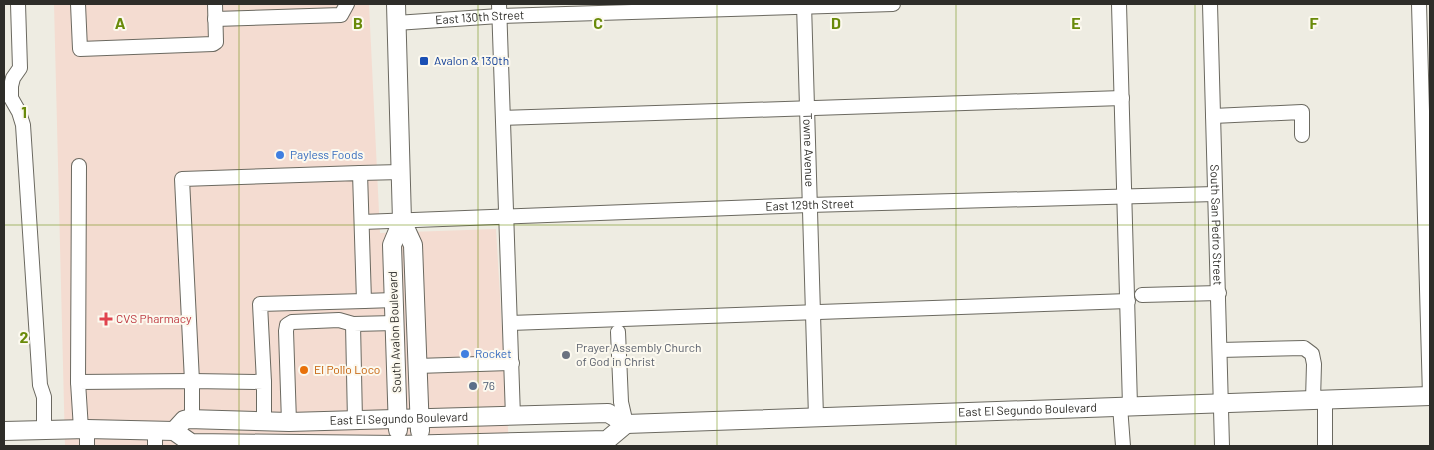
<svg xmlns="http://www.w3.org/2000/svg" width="1434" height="450" font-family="Barlow,sans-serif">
  <rect width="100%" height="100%" fill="#eeece2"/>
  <polygon fill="#f4dcd1" points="54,4 369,4 380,233 496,229 509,446 65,446"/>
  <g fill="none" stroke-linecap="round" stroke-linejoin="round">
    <g stroke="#6b6960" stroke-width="16">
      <g id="minor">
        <polyline points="18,4 20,68 13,78 11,86 11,98 19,112 23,125 40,385 44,397 44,430"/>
        <polyline points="78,4 80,49 213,44 216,42 215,4"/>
        <polyline points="499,4 513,417"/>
        <path id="s1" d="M804,4L816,417"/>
        <polyline points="1119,4 1130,406"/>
        <path id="s2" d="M1210,4L1222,446"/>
        <polyline points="1419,4 1430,396"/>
        <polyline points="215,19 341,15 347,4"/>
        <path id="s3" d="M396,23L499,16L893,4"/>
        <polyline points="1213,116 1302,112 1302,135"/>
        <polyline points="503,118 1122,98"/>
        <polyline points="360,173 401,172"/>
        <path id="s4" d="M362,222L809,205L1215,194"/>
        <polyline points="1142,295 1219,293"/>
        <polyline points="364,301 394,300"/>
        <polyline points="510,323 1128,301"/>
        <polyline points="618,332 621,402 626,424"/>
        <polyline points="1220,350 1304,348 1312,354 1314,364 1313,400"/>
        <polyline points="417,366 512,363"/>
        <polyline points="78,382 79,166"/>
        <polyline points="1120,406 1123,446"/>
        <polyline points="192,419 192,381 182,179 360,173 364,301 260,304 264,382"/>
        <polyline points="355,421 353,324 395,323"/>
        <polyline points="289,422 286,331 287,325 292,322 339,320 353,324"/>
        <polyline points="81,429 78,382 192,381 264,382 264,421"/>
        <polyline points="155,430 155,446"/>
        <polyline points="87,446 87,429"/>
        <polyline points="1325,446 1325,399"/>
      </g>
    </g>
    <g stroke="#6b6960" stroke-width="20">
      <g id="major">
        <polyline points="396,4 402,221 413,245 420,431"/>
        <polyline points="398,430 392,245 402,221"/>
        <polyline points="4,431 87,429 174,431 191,443 398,445 607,440 626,424"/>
        <path id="s5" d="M174,431L184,420L188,419L289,422L608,413L626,424L1430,396"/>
      </g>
    </g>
    <use href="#minor" stroke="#fff" stroke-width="14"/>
    <use href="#major" stroke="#fff" stroke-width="18"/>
  </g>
  <path fill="none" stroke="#698a09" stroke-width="1" stroke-opacity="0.55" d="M239,4V446M478,4V446M717,4V446M956,4V446M1195,4V446M4,225H1430"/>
  <rect fill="#1a4fb4" stroke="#fcf9ef" stroke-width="2" x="419" y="56" width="10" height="10" rx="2.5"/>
  <g fill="#3f7fe0" stroke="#fcf9ef" stroke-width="2">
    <circle cx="280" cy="155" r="5"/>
    <circle cx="465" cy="354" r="5"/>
  </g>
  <path fill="#e0444e" stroke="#fcf9ef" stroke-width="2" d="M103.5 311.5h5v5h5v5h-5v5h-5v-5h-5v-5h5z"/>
  <circle fill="#6b7280" stroke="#fcf9ef" stroke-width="2" cx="566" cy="355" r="5"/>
  <circle fill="#e8710a" stroke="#fcf9ef" stroke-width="2" cx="304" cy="370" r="5"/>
  <circle fill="#5c6f8a" stroke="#fcf9ef" stroke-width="2" cx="473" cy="386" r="5"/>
  <g text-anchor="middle" stroke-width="4" stroke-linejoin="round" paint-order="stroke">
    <g font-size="12" fill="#2e2d29" stroke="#fcf9ef">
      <text dy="4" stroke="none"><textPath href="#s3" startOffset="84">East 130th Street</textPath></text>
      <text dy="4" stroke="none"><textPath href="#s1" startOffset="146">Towne Avenue</textPath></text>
      <text dy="4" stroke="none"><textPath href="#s4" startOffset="448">East 129th Street</textPath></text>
      <text dy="4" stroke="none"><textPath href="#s2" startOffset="221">South San Pedro Street</textPath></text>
      <text transform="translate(395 332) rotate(-92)" y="4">South Avalon Boulevard</text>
      <text dy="4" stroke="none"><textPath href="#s5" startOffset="862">East El Segundo Boulevard</textPath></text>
      <text dy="4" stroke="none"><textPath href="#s5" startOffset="230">East El Segundo Boulevard</textPath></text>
    </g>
    <g font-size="12" fill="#164399" stroke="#fcf9ef" text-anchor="start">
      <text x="434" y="65">Avalon &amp; 130th</text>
    </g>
    <g font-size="12" fill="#366cbe" stroke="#fcf9ef" text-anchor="start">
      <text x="290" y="159">Payless Foods</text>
      <text x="475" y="358">Rocket</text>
    </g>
    <g font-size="12" fill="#be3a42" stroke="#fcf9ef" text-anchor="start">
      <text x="116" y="323">CVS Pharmacy</text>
    </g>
    <g font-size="12" fill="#5b616d" stroke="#fcf9ef" text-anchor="start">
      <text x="576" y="352">Prayer Assembly Church<tspan x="576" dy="14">of God in Christ</tspan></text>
    </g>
    <g font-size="12" fill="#c56008" stroke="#fcf9ef" text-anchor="start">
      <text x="314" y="374">El Pollo Loco</text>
    </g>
    <g font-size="12" fill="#4e5e75" stroke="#fcf9ef" text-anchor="start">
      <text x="483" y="390">76</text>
    </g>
  </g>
  <g font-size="16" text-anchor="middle" font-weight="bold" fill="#698a09" stroke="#fcf9ef" stroke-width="4" stroke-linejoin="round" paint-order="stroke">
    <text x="120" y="29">A</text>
    <text x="358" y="29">B</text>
    <text x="598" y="29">C</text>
    <text x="836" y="29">D</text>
    <text x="1076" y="29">E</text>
    <text x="1314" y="29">F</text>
    <text x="24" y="118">1</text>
    <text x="24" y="343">2</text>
  </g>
  <rect width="1434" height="450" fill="none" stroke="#2e2d29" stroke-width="10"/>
</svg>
